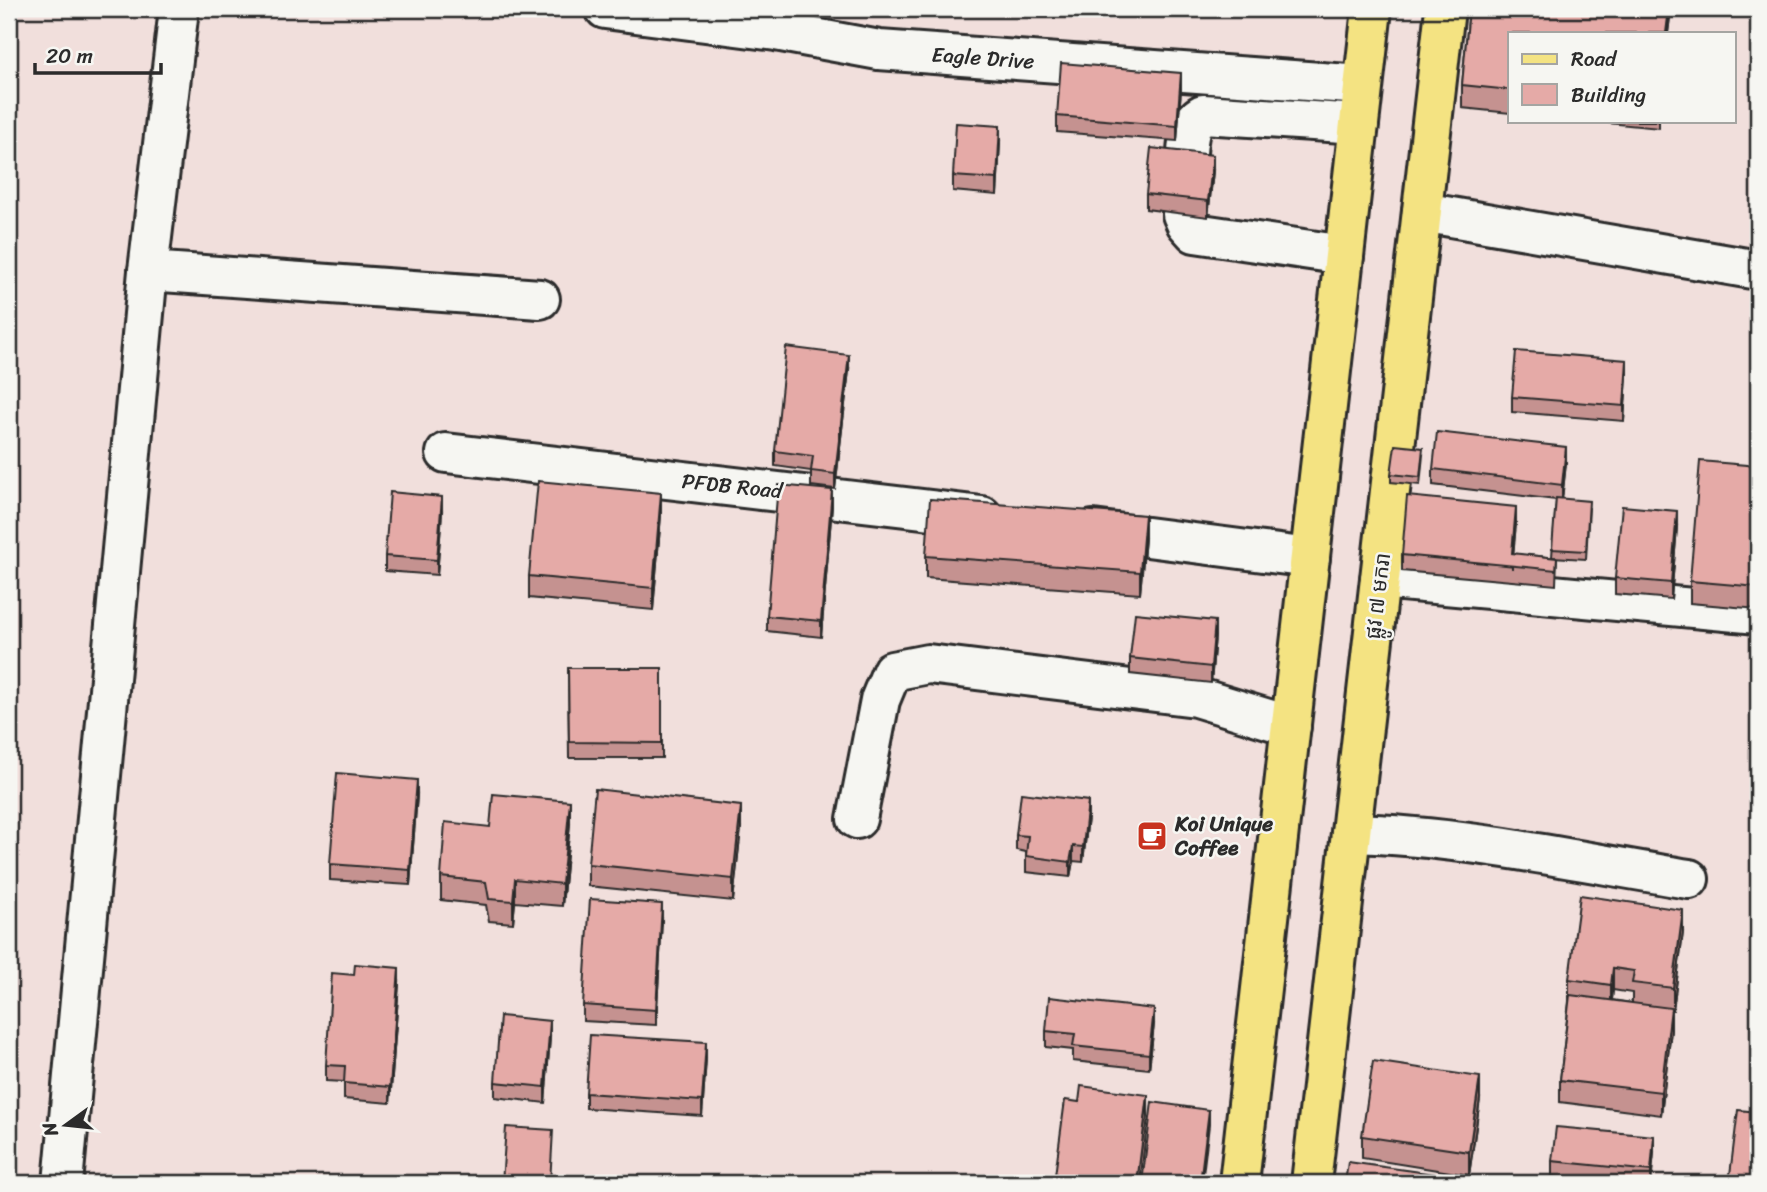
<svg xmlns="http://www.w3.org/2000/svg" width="1767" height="1192" font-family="Sriracha,'Noto Sans Khmer',sans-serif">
  <rect width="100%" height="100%" fill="#f1dfdc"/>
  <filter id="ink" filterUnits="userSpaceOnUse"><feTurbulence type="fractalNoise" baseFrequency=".0143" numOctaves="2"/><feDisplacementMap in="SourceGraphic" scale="14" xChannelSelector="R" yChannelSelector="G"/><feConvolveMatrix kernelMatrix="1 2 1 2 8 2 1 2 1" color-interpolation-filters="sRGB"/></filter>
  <g filter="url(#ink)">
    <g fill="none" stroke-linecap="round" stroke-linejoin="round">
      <g stroke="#2b2b2b" stroke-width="44">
        <g id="minor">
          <polyline points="605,9 776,31 879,50 1363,85"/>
          <path d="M1186,168C1188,150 1185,123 1203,114L1359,124"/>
          <polyline points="1422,212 1758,270"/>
          <polyline points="1182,214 1186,223 1195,233 1344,255"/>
          <polyline points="148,271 540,299"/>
          <polyline points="446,453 982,516"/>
          <polyline points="1093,530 1310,558"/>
          <polyline points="1380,579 1758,614"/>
          <polyline points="857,819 880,700 892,671 928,664 1196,697 1291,726"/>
          <path d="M1351,833C1464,836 1577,861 1689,879"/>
          <polyline points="63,1183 148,271 179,9"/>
        </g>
      </g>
      <g stroke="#2b2b2b" stroke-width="44">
        <g id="major">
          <polyline points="1239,1183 1372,9"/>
          <polyline points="1311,1183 1445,9"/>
        </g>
      </g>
      <use href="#minor" stroke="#f6f6f2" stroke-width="38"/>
      <use href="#major" stroke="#f4e382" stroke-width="38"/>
    </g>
    <g fill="#c59290" stroke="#2b2b2b" stroke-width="2" fill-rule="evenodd">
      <polygon points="1469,9 1670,9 1670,17 1668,33 1510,33 1510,113 1462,108 1462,85"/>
      <polygon points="1181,89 1177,141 1057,132 1057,116"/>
      <polygon points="1587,121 1659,121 1659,128"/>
      <polygon points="1000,142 997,195 953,191 953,176"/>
      <polygon points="1213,171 1208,217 1146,209 1146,194"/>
      <polygon points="849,370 835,489 811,486 811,471 775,466 775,451"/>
      <polygon points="1627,376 1624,421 1512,412 1512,397"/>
      <polygon points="1423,455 1420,485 1391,482 1391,474"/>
      <polygon points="1566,463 1562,499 1589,508 1586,559 1552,557 1556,500 1433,485 1433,469"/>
      <polygon points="1758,466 1758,609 1690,603 1690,581"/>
      <polygon points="832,506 821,637 767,631 767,616"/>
      <polygon points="442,512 437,575 385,571 385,556"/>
      <polygon points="661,515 653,610 529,598 529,576"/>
      <polygon points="1516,523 1513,554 1557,558 1556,585 1402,571 1402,555"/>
      <polygon points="1677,527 1671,599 1615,594 1615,578"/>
      <polygon points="1145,538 1140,594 926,578 926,556"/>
      <polygon points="1215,636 1211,683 1130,674 1130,658"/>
      <polygon points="568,668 662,668 662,758 569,758"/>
      <polygon points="417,795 410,885 330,880 330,864"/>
      <polygon points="1088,817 1083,862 1073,861 1070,877 1026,872 1026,852 1016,850 1016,835"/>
      <polygon points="1758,818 1758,886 1752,885 1752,863"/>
      <polygon points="570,823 562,906 515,902 513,923 489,921 486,905 441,900 441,877 490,827"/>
      <polygon points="741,828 733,901 588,886 588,864"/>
      <polygon points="662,920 656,1025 583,1021 583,1005"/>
      <path d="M1683,932L1673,1010H1671V1030L1661,1115L1560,1102V1080L1569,1001V979ZM1613,990L1632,993V1003L1612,1000Z"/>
      <polygon points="399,983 390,1103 344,1099 344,1082 326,1081 326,1065"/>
      <polygon points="1154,1024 1149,1069 1073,1061 1073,1050 1046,1047 1046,1031"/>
      <polygon points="550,1037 545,1103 495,1097 495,1082"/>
      <polygon points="706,1058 702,1116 586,1108 586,1093"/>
      <polygon points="1480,1099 1469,1175 1362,1158 1362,1136"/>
      <polygon points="1654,1152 1651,1183 1618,1183 1552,1176 1552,1161"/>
    </g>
    <g fill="#a07775" stroke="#2b2b2b" stroke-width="2">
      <polygon points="1669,9 1670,9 1670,17 1668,33 1666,33"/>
      <polygon points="1181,73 1181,89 1177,141 1177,126"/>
      <polygon points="1000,126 1000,142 997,195 997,179"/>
      <polygon points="1213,155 1213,171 1208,217 1208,201"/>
      <polygon points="849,355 849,370 835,489 835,474"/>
      <polygon points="1627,360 1627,376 1624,421 1624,406"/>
      <polygon points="1566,447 1566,463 1562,500 1562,485"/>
      <polygon points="832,490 832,506 821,637 821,621"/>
      <polygon points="661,493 661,515 653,610 653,588"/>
      <polygon points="442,497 442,512 437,575 437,560"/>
      <polygon points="1516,507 1516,523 1512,569 1512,553"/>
      <polygon points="1677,511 1677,527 1671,599 1671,583"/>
      <polygon points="1145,515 1145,538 1140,594 1140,572"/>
      <polygon points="1215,621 1215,636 1211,683 1211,667"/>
      <polygon points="417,780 417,795 410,885 410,870"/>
      <polygon points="570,801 570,823 562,906 562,884"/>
      <polygon points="1088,801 1088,817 1083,862 1083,847"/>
      <polygon points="741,806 741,828 733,901 733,879"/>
      <polygon points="1073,846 1073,861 1070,877 1070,862"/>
      <polygon points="515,879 515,902 513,923 513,901"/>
      <polygon points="662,904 662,920 656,1025 656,1010"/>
      <polygon points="1683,910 1683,932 1673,1010 1673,988"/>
      <polygon points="399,968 399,983 390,1103 390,1087"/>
      <polygon points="1613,968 1613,990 1611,1007 1611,985"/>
      <polygon points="1671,1008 1671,1030 1661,1115 1661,1092"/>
      <polygon points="1154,1009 1154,1024 1149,1069 1149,1054"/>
      <polygon points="550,1021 550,1037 545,1103 545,1087"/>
      <polygon points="706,1042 706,1058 702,1116 702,1101"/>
      <polygon points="1480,1077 1480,1099 1469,1175 1469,1152"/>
      <polygon points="1148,1095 1148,1117 1140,1183 1137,1183"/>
      <polygon points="1209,1110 1209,1125 1202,1183 1200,1183"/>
      <polygon points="1654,1136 1654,1152 1651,1183 1651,1171"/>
    </g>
    <g fill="#e5aaa7" stroke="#2b2b2b" stroke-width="2">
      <polygon points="1469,9 1669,9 1666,33 1510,33 1510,90 1462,85"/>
      <polygon points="1061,63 1181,73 1177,126 1057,116"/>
      <polygon points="956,123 1000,126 997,179 953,176"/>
      <polygon points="1151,148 1213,155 1208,201 1146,194"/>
      <polygon points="786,347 849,355 835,474 811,471 813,456 775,451"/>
      <polygon points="1516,351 1627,360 1624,406 1512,397"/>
      <polygon points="1437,432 1566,447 1562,485 1433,469"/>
      <polygon points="1395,445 1423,448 1420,477 1391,474"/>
      <polygon points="1700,461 1758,466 1758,587 1690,581"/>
      <polygon points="538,481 661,493 653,588 529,576"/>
      <polygon points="778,485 832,490 821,621 767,616"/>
      <polygon points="390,492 442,497 437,560 385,556"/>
      <polygon points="1407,496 1516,507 1512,553 1557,558 1556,570 1402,555"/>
      <polygon points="1556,498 1589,501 1586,551 1552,549"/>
      <polygon points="930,499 1145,515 1140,572 926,556"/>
      <polygon points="1622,506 1677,511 1671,583 1615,578"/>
      <polygon points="1135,613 1215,621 1211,667 1130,658"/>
      <polygon points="568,668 662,668 662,743 569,742"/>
      <polygon points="337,773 417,780 410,870 330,864"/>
      <polygon points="595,789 741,806 733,879 588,864"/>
      <polygon points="1021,793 1088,801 1083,847 1073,846 1070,862 1026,856 1028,836 1016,835"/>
      <polygon points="493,794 570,801 562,884 515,879 513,901 489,899 486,882 441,877 445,822 490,827"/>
      <polygon points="1757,818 1758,818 1758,863 1752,863"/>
      <polygon points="1580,895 1683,910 1673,988 1632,983 1634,971 1613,968 1611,985 1569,979"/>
      <polygon points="590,899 662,904 656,1010 583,1005"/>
      <polygon points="355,964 399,968 390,1087 344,1083 345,1066 326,1065 332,973 354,975"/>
      <polygon points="1570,995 1671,1008 1661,1092 1560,1080"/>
      <polygon points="1049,997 1154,1009 1149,1054 1073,1046 1075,1034 1046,1031"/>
      <polygon points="500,1016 550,1021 545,1087 495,1082"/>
      <polygon points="590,1035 706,1042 702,1101 586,1093"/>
      <polygon points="1373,1061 1480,1077 1469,1152 1362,1136"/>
      <polygon points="1081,1086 1148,1095 1137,1183 1054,1183 1065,1100 1079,1102"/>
      <polygon points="1152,1102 1209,1110 1200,1183 1142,1183"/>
      <polygon points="1738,1110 1758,1112 1758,1183 1729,1183"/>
      <polygon points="506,1127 553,1130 550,1183 502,1183"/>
      <polygon points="1556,1127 1654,1136 1651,1171 1552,1161"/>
      <polygon points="1348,1162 1471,1179 1471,1183 1345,1183"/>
      <polygon points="805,1176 878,1180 877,1183 805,1183"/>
    </g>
  </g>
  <defs>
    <g id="cafe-square" transform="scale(1.575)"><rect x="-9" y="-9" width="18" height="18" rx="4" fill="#c8321e" stroke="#f6f6f2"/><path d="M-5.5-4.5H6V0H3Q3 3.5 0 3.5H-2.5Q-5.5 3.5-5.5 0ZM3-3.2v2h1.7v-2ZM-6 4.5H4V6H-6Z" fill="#fff"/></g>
  </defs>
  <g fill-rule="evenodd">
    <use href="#cafe-square" x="1152" y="836"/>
  </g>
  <g text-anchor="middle" stroke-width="5" stroke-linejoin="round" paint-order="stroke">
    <g font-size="21" fill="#2b2b2b" stroke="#f6f6f2">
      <text transform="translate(983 58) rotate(4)" y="7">Eagle Drive</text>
      <text transform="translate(732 486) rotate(6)" y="7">PFDB Road</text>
      <text transform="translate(1378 596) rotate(-83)" y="7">ផ្លូវ ៧ មករា</text>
    </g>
    <g font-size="21" font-weight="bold" fill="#2b2b2b" stroke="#f6f6f2" text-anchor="start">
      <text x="1175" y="831">Koi Unique<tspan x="1175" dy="24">Coffee</tspan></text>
    </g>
  </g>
  <rect width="1767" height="1192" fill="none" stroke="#f6f6f2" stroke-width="35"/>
  <rect x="18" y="18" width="1732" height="1157" fill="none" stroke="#2b2b2b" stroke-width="2.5" filter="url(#ink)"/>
  <rect x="1508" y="32" width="228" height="91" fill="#f6f6f2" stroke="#a5a5a2" stroke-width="2"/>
  <rect x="1522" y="54" width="35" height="10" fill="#f4e382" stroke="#a5a5a2" stroke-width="2"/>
  <text x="1571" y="66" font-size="21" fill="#2b2b2b">Road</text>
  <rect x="1522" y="84" width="35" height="21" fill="#e5aaa7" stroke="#a5a5a2" stroke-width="2"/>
  <text x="1571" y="102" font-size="21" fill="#2b2b2b">Building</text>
  <g transform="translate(66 1125) rotate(255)" stroke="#f6f6f2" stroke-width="5" paint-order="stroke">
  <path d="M0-5L12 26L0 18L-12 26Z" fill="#2b2b2b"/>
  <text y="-10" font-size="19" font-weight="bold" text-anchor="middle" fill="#2b2b2b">N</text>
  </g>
  <path d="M35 63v10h126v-10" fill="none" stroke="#2b2b2b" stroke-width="3.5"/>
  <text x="46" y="63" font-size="21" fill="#2b2b2b" stroke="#f6f6f2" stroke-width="5" paint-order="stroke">20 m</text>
</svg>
